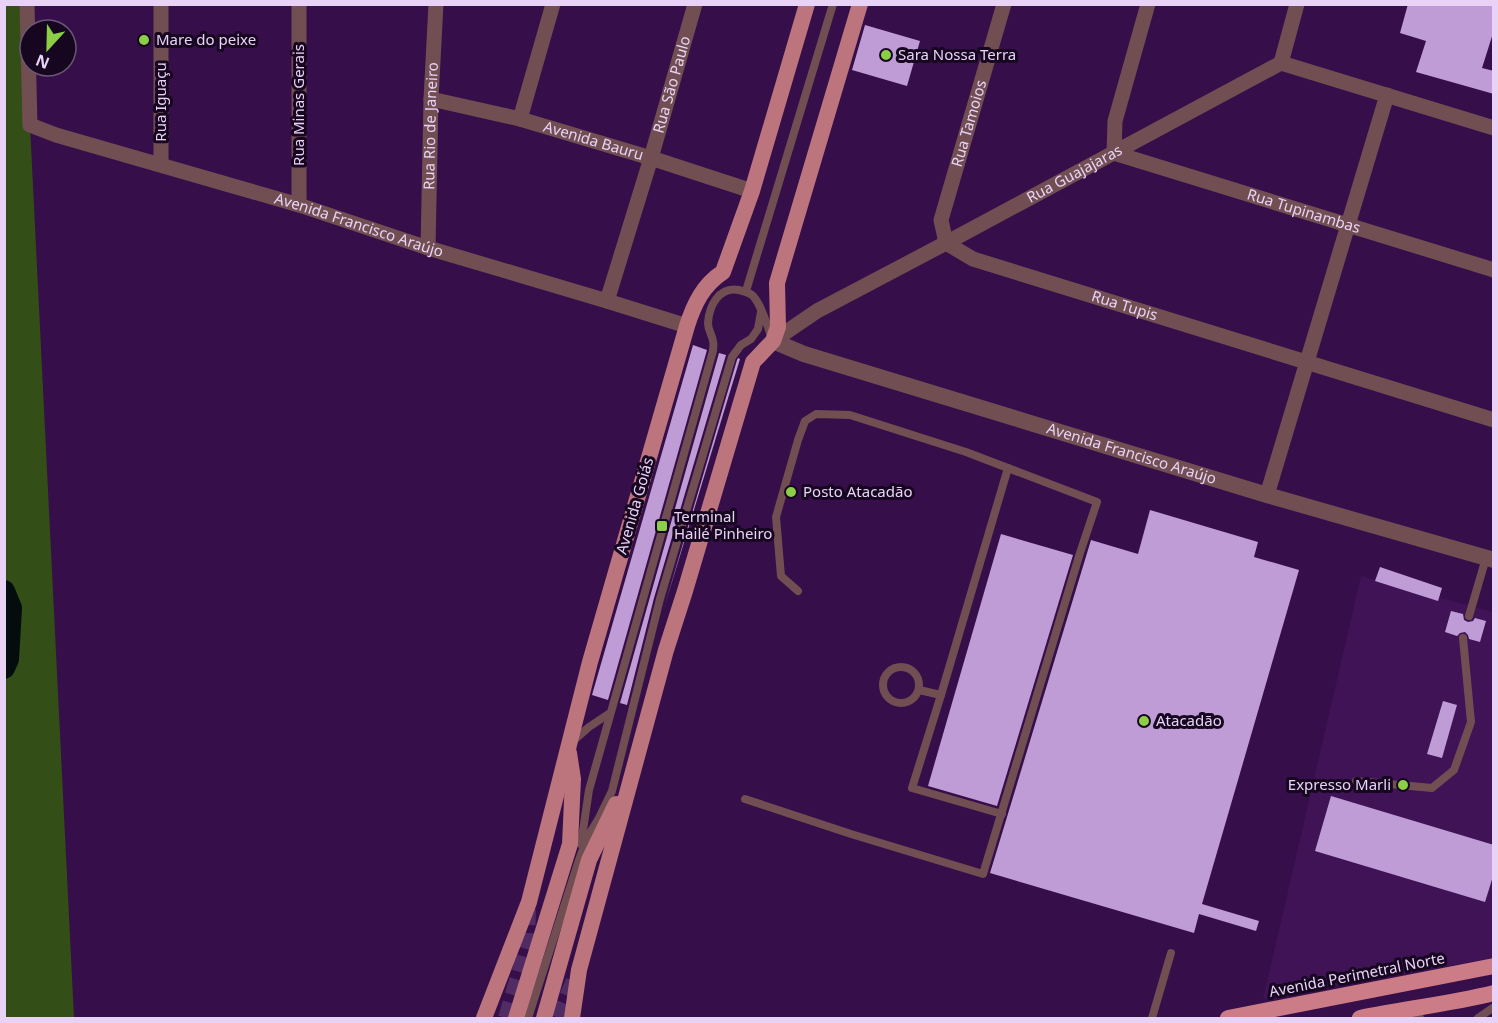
<svg xmlns="http://www.w3.org/2000/svg" width="1498" height="1023" font-family="'Noto Sans',sans-serif">
  <rect width="100%" height="100%" fill="#360e4a"/>
  <polygon fill="#3f1356" points="1361,576 1493,612 1493,958 1263,999"/>
  <polygon fill="#344e18" points="23,4 30,125 74,1018 5,1018 4,5"/>
  <g fill="none" stroke-linecap="round" stroke-linejoin="round">
    <polyline stroke="#030d0d" stroke-width="22" points="4,591 11,608 8,659 4,668"/>
  </g>
  <g fill="#c09cd7">
    <polygon points="1408,4 1494,4 1494,30 1482,68 1494,71 1494,94 1416,72 1426,41 1400,33"/>
    <polygon points="865,25 920,41 907,86 852,70"/>
    <polygon points="693,345 707,350 608,700 592,695"/>
    <polygon points="719,353 726,355 654,598 627,705 620,703"/>
    <polygon points="738,358 740,359 664,608 737,360"/>
    <polygon points="1150,510 1258,542 1254,557 1299,570 1202,904 1259,921 1256,931 1199,914 1194,933 990,873 1091,540 1138,554"/>
    <polygon points="1001,534 1073,555 997,806 928,786"/>
    <polygon points="1380,567 1442,588 1438,601 1375,581"/>
    <polygon points="1451,611 1463,614 1464,620 1468,622 1473,621 1475,618 1486,621 1480,642 1469,639 1468,635 1465,632 1460,633 1457,636 1445,632"/>
    <polygon points="1443,701 1457,705 1442,758 1427,754"/>
    <polygon points="1331,796 1494,845 1494,873 1485,902 1315,851"/>
  </g>
  <g fill="none" stroke-linecap="round" stroke-linejoin="round">
    <g stroke="#512c64" stroke-width="16" stroke-dasharray="16 8" stroke-linecap="butt">
      <polyline points="506,1018 527,947 528,906"/>
      <polyline points="558,1018 575,978"/>
    </g>
    <g stroke="#714e52" stroke-width="8">
      <polyline points="746,291 833,4"/>
      <polyline points="1469,616 1486,558"/>
      <circle cx="901" cy="685" r="18"/>
      <polyline points="919,690 941,695 912,788 1002,814"/>
      <polyline points="941,695 1008,468"/>
      <polyline points="573,741 589,727 610,713"/>
      <polyline points="1356,781 1432,788 1454,770 1471,722 1463,638"/>
      <polyline points="745,799 851,834 983,874 1080,553 1097,502 966,452 850,415 816,414 805,421 798,440 776,517 781,576 798,591"/>
      <path d="M581,844L589,790L713,351C713,348 714,344 713,341C712,334 708,331 708,323C709,306 719,286 739,290C743,291 748,292 752,295C761,303 767,326 772,338"/>
      <polyline points="1406,1013 1420,1018"/>
      <polyline points="528,1018 579,860 588,836 599,818 612,791 660,599 732,357 741,345 751,339 758,329 761,312"/>
      <polyline points="1152,1018 1171,953"/>
      <polyline points="1478,1018 1494,1007"/>
    </g>
    <g stroke="#714e52" stroke-width="15">
      <path id="s1" d="M27,4L30,125L56,135L299,205L428,248L607,301L687,326"/>
      <polyline points="299,4 299,205"/>
      <path id="s2" d="M1148,4L1115,121L1114,153L1494,270"/>
      <polyline points="1281,63 1297,4"/>
      <path id="s3" d="M431,99L520,119L651,158L752,191"/>
      <polyline points="520,119 553,4"/>
      <polyline points="161,164 161,4"/>
      <path id="s4" d="M946,243L973,259L1494,420"/>
      <path id="s5" d="M946,243L941,220L1004,4"/>
      <path id="s6" d="M428,248L431,99L436,4"/>
      <path id="s7" d="M607,301L651,158L695,4"/>
      <path id="s8" d="M773,341L817,311L946,243L1281,63L1494,128"/>
      <polyline points="1267,495 1387,95"/>
    </g>
    <path stroke="#714e52" stroke-width="16" id="s9" d="M773,341L804,354L1267,495L1494,560"/>
    <g stroke="#bc747d" stroke-width="16">
      <path d="M484,1018L529,902L590,662L687,326C694,304 703,285 723,272L724,269L752,191L807,4"/>
      <polyline points="516,1018 570,844 573,779 569,753"/>
      <polyline points="544,1018 589,860 616,804"/>
      <polyline points="572,1018 579,970 666,650 685,591 753,362 773,341 778,327 777,283 860,4"/>
    </g>
    <g stroke="#cb7c86" stroke-width="16">
      <polyline points="1228,1018 1494,966"/>
      <path d="M1360,1018C1404,1009 1449,1004 1494,993"/>
    </g>
  </g>
  <g fill="#8cce45" stroke="#16061f" stroke-width="2">
    <circle cx="144" cy="40" r="6"/>
    <circle cx="886" cy="55" r="6"/>
    <circle cx="791" cy="492" r="6"/>
    <rect x="656" y="520" width="12" height="12" rx="3"/>
    <circle cx="1144" cy="721" r="6"/>
    <circle cx="1403" cy="785" r="6"/>
  </g>
  <g text-anchor="middle" stroke-width="6" stroke-linejoin="round" paint-order="stroke">
    <g font-size="15" fill="#e8d3f7" stroke="#16061f" text-anchor="start">
      <text x="156" y="45">Mare do peixe</text>
      <text x="898" y="60">Sara Nossa Terra</text>
      <text x="803" y="497">Posto Atacadão</text>
      <text x="674" y="522">Terminal<tspan x="674" dy="17">Hailé Pinheiro</tspan></text>
      <text x="1156" y="726">Atacadão</text>
      <text x="1391" y="790" text-anchor="end">Expresso Marli</text>
    </g>
    <g font-size="15" fill="#e8d3f7" stroke="#16061f">
      <text dy="5" stroke="none"><textPath href="#s7" startOffset="226">Rua São Paulo</textPath></text>
      <text transform="translate(161 102) rotate(-90)" y="5">Rua Iguaçu</text>
      <text transform="translate(299 105) rotate(-90)" y="5">Rua Minas Gerais</text>
      <text dy="5" stroke="none"><textPath href="#s5" startOffset="124">Rua Tamoios</textPath></text>
      <text dy="5" stroke="none"><textPath href="#s6" startOffset="122">Rua Rio de Janeiro</textPath></text>
      <text dy="5" stroke="none"><textPath href="#s3" startOffset="168">Avenida Bauru</textPath></text>
      <text dy="5" stroke="none"><textPath href="#s8" startOffset="345">Rua Guajajaras</textPath></text>
      <text dy="5" stroke="none"><textPath href="#s2" startOffset="352">Rua Tupinambas</textPath></text>
      <text dy="5" stroke="none"><textPath href="#s1" startOffset="465">Avenida Francisco Araújo</textPath></text>
      <text dy="5" stroke="none"><textPath href="#s4" startOffset="190">Rua Tupis</textPath></text>
      <text dy="5" stroke="none"><textPath href="#s9" startOffset="376">Avenida Francisco Araújo</textPath></text>
      <text transform="translate(635 506) rotate(-74)" y="5">Avenida Goiás</text>
      <text transform="translate(1357 975) rotate(-11)" y="5">Avenida Perimetral Norte</text>
    </g>
  </g>
  <rect width="1498" height="1023" fill="none" stroke="#e8d3f7" stroke-width="12"/>
  <g transform="translate(48 48) rotate(202)"><circle r="28" fill="#16061f" stroke="#6a5875" stroke-width="1.5"/>
  <path d="M0-4.5L10 22L0 15L-10 22Z" fill="#8cce45"/>
  <text y="-9" font-size="16" font-weight="bold" text-anchor="middle" fill="#e8d3f7">N</text>
  </g>
</svg>
